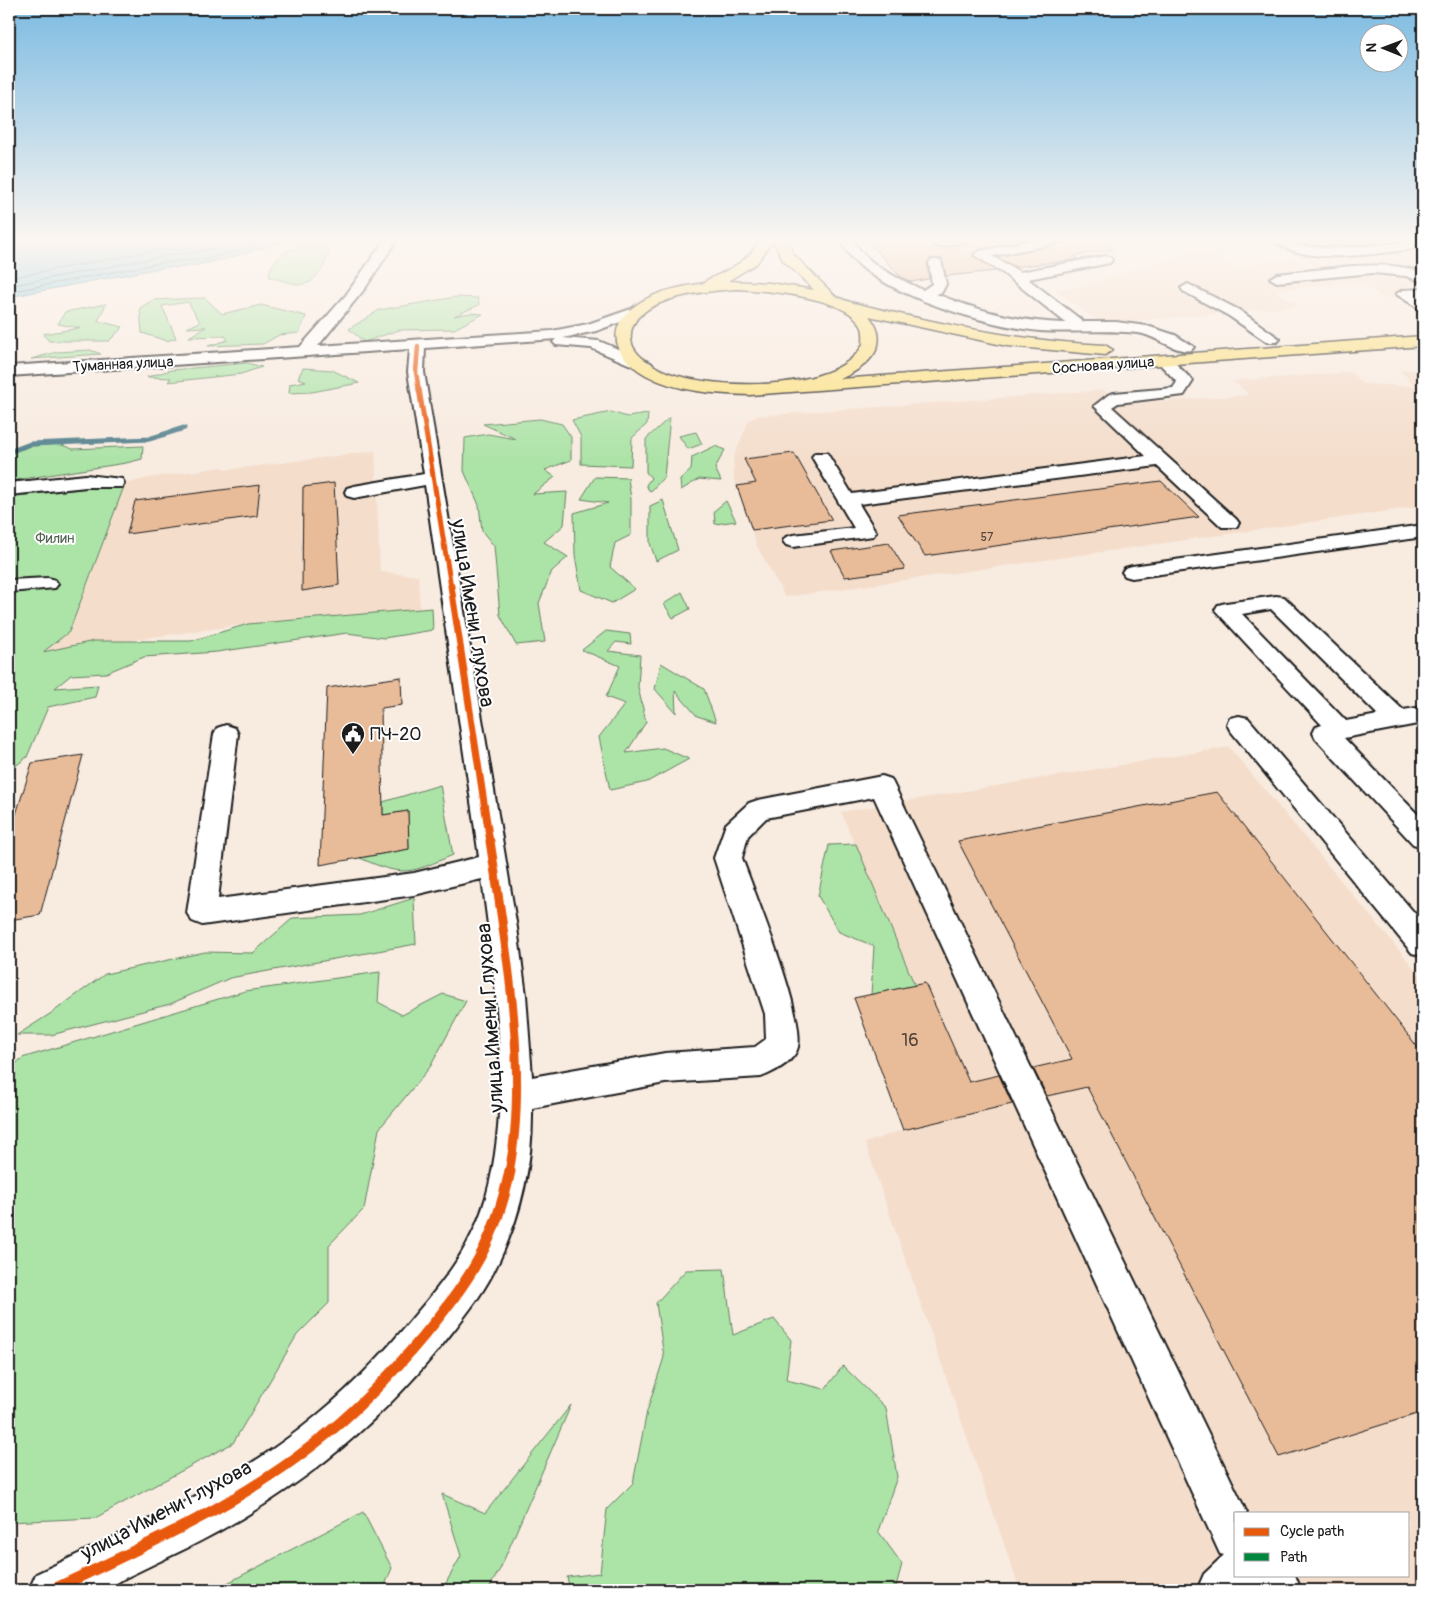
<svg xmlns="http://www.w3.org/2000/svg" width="1432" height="1599" font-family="Pangolin,sans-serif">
  <rect width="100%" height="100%" fill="#f8ebe0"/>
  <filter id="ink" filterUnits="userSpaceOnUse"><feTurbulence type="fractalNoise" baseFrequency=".02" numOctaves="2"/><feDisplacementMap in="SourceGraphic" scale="10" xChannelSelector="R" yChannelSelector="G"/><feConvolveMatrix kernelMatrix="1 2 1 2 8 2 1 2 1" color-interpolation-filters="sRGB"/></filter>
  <g filter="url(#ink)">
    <g fill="#f4ddcb" fill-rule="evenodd">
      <polygon points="1263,238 1423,238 1423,296 1385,298 1357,282 1274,290 1299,306 1103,324 1055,290 1083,285 1204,248 1238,268 1296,256"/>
      <polygon points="1400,370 1423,370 1423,506 785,597 757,546 734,479 733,459 749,420 757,416 1104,390 1120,404 1249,395 1233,381 1351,372 1363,384 1415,386"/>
      <polygon points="375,451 380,572 418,576 420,609 248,624 41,652 70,632 125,484 148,478 222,467 226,470"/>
      <path d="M1229,747L1423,979V1590H1020L865,1143L903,1130L854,998L915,985L841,812ZM1236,1513H1408V1575H1236Z"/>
    </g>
    <g fill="#ace3a7" stroke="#648062">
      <path d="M321,240L330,250L323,268L311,282L299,285L269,277C270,251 301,247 321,240Z"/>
      <polygon points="456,297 478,298 479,305 454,316 471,313 483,314 454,329 399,330 364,342 349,329 379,310"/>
      <polygon points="205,298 222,314 261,305 306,316 299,333 279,335 263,344 208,346 228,340 225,336 189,337 206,327 187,328 200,322 188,302 162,306 176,338 167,341 142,333 140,308 153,300"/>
      <polygon points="106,304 98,321 123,327 109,341 49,341 43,334 80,328 58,324 65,312"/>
      <polygon points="90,350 101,354 31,359 57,352"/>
      <polygon points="247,363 262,367 241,374 168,382 171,378 147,377 171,370"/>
      <polygon points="303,368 332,370 359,383 312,392 289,393 290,384 306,381 298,378"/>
      <polygon points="611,412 627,417 648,414 647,424 632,438 631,466 581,464 581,437 572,420"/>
      <polygon points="670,417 664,477 650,492 646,485 651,478 646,472 646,439"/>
      <polygon points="540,419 562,424 571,437 571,460 545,470 555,477 533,494 567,492 564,525 544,542 568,557 552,571 539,603 545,642 516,645 500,615 494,546 482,531 479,505 464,471 465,438 488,434 516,439 483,424"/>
      <polygon points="696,432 702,444 688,449 679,436"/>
      <polygon points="59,444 73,449 143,446 142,459 126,463 9,481 9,453 32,446"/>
      <polygon points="715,446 725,450 715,468 721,481 699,479 681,490 680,480 691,470 692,457"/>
      <polygon points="595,477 628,478 631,499 631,535 615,543 610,567 635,589 612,603 581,590 575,555 574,513 608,503 581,499"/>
      <polygon points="125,484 69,632 43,652 94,641 191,641 248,624 432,608 433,630 384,638 347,633 217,652 144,657 106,673 71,675 55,688 98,685 95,697 48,707 27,757 9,771 9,497"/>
      <polygon points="663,500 678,550 656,561 650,543 650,506"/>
      <polygon points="726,501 736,521 715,524 714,511"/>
      <polygon points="682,592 690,609 673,618 664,604"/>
      <polygon points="606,631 630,634 631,644 616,642 608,651 640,655 638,687 646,722 626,753 663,748 689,759 647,782 610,790 599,737 625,704 606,697 620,666 582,650"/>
      <polygon points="661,663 704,689 716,722 697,716 675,691 676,713 655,689"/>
      <path d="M440,785L453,855C410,873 405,878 360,858L409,849L408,811L383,815V802Z"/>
      <polygon points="856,844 915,986 871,995 874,946 839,932 818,896 829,845"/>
      <polygon points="414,898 416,944 230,978 170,1004 51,1035 17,1035 53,1012 105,974 205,952 253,953 293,918 360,915"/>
      <polygon points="380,972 378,1002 402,1015 443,994 466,1001 430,1067 379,1129 364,1209 329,1245 329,1303 297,1335 233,1443 95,1518 9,1522 9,1070 22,1058 245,991"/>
      <polygon points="724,1269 733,1335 774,1319 791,1340 786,1380 825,1389 843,1366 886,1408 897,1477 878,1531 902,1564 895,1590 570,1590 567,1577 600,1573 607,1509 633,1483 647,1411 664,1357 656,1303 686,1270"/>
      <polygon points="571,1405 500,1569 488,1590 442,1590 461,1556 442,1494 485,1513"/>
      <polygon points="363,1512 392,1568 383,1590 214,1590"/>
    </g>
    <path fill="#7ac5d9" stroke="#54818d" d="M9,238H298C268,246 193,272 166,267L9,297Z"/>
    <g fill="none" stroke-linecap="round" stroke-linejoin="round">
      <g stroke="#426068" stroke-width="1">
        <polyline points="9,278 163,249 176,250 224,238"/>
        <polyline points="9,286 164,256 198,252 254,238"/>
        <polyline points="9,292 165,262 207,259 278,238"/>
      </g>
      <polyline stroke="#54818d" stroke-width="5" points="9,452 30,444 149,439 184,428"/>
    </g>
    <g fill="#e9bc99" stroke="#1c1c1c">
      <polygon points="973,238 1032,238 980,249 972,254 996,271 946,276 942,259 931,258 927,263 929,279 911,282 900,276 870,243 923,239 938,249 969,243"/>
      <polygon points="1071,238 1111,238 1112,249 1074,256 1078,259 1016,267 997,257 1063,244"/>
      <polygon points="794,453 832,520 752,530 737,486 756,483 744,459"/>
      <polygon points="1161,481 1199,517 925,556 898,515"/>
      <polygon points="334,483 339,585 302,591 303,487"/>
      <polygon points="260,485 257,516 127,534 135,501"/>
      <polygon points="889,543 905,569 845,577 831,551"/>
      <polygon points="401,677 402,705 381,708 383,815 408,811 409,849 320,865 327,688"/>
      <polygon points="83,755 40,915 9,920 9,837 32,763"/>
      <polygon points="1217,792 1423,1054 1423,1412 1279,1457 1087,1087 1047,1096 1033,1068 1072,1059 958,841"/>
      <polygon points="925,983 969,1082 999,1075 1012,1104 903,1130 854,998"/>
    </g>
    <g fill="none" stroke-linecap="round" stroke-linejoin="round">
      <g stroke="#1c1c1c" stroke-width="4">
        <g id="minor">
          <path d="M386,238H398L366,287L318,346L552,331L588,324L637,307L644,311L642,314L596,331L563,338L599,341L651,363L653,366L645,371L591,348L556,345L553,342L556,339L425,348L424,372L517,928L526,995L532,1077L665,1053L755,1047L766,1039L765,1014L714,858L726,824L749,803L758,800L882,776L891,779L1247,1513H1236V1575H1295L1301,1590H1197L1204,1574L1224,1555L1220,1554L874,797L766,818L748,836L742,858C755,894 805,1015 798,1047C794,1062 774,1072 761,1077L665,1083L532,1108C533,1165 520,1222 493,1273C480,1298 461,1321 443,1344C371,1433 289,1497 187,1548C166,1558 146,1568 125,1578C118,1582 110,1588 101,1590C88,1594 46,1590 29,1590L36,1574C126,1531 220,1491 300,1429C343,1396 381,1357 415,1315C446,1279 473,1244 486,1197C513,1101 495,977 482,879L414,895L202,925L192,921L187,913L214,734L217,728L226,725L235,728L238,734L218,899L414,873L479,857L425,485L354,498L347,496L345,492L347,488L354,486L424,474L408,372L410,349L9,376V366L300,347L346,295Z"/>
          <path d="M840,238H852C867,266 896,277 923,290L932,284L929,263L931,260H941L946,284L942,292L936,294C977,310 1019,322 1063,323H1066L1003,273L974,255L980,251L1043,238H1069L1063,242L992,256L1020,272L1105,256L1110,257L1112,260L1110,263L1028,279L1084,322H1116L1147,326L1175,335L1194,347L1191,350C1177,354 1155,335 1138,333C1106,329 1073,333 1040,331C989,326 895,298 857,263C850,257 844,247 840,238Z"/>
          <polygon points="925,238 971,238 969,241 938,247"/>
          <path d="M1276,238H1290C1297,257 1403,242 1423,240V248C1381,252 1314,267 1277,243Z"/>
          <path d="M1352,266C1376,265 1400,264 1423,273V282L1406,276L1373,273L1277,282L1270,278L1277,274Z"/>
          <polygon points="1188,284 1239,310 1280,339 1277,342 1267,342 1229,316 1183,291 1181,288"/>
          <polygon points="1423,289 1423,297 1418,297 1423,301 1423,311 1396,294 1403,290"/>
          <polygon points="1165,356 1170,358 1193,381 1184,395 1118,403 1112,407 1236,519 1239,523 1236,527 1222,527 1157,466 859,504 876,532 873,536 793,547 786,545 783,541 786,537 793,535 854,528 812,457 815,453 827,453 852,494 1146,456 1094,406 1108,395 1114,393 1173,388 1177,382 1157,361"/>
          <polygon points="86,475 122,479 124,483 122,487 86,487 9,495 9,483"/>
          <polygon points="1423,525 1423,537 1132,578 1125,576 1122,572 1125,568 1132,566"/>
          <polygon points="48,578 55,580 58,584 55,588 9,592 9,580"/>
          <path d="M1276,596L1284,597L1403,710L1423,707V723L1344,738L1423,820V847L1413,844L1316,739L1313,733L1316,727L1322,725L1215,610L1218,605L1226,603ZM1271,609L1378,715L1346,721L1242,614Z"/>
          <polygon points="1239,716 1248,718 1423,923 1423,956 1412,953 1230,730 1227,724 1230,718"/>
        </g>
      </g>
      <g stroke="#1c1c1c" stroke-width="3">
        <path id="major" d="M761,238H786L794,255L836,297L850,302C934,323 1018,341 1105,345L1113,350L1105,355L1007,346L869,316C893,345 868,367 840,379L1423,336V346L750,395C716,394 677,392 646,375C605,352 607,317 650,297C667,289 686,286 705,283L707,280C729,270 750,261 761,238ZM773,240L783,260L814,290L770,283L728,281L757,263ZM735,289C763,290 852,297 862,328C864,333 863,339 863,344C839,395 700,391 658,368C645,361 629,351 631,334C634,297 707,291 735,289Z"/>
      </g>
      <use href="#minor" fill="#fff" fill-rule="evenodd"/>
      <use href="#major" fill="#fbe080" fill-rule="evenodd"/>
      <polyline stroke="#00873e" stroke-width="3" stroke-dasharray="7 3" stroke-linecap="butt" points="612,240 621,238"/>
      <g stroke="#fff" stroke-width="6">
        <polyline id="cycleway-far4" points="418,346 416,372 419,391"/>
      </g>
      <g stroke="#fff" stroke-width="8">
        <polyline id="cycleway-far3" points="419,389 451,587"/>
      </g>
      <g stroke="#fff" stroke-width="10">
        <polyline id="cycleway-far2" points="451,586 490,842"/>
      </g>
      <g stroke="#fff" stroke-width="12">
        <path id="cycleway-far1" d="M490,841C505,940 529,1073 509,1172"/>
      </g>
      <g stroke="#fff" stroke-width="14">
        <path id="cycleway" d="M52,1590C142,1547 234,1507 313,1445C355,1413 392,1374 426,1333C471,1279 495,1241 510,1171"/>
      </g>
      <use href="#cycleway-far4" stroke="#e8590c" stroke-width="4.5"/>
      <use href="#cycleway-far3" stroke="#e8590c" stroke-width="5"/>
      <use href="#cycleway-far2" stroke="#e8590c" stroke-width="7"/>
      <use href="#cycleway-far1" stroke="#e8590c" stroke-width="9"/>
      <use href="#cycleway" stroke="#e8590c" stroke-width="11"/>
    </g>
  </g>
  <linearGradient id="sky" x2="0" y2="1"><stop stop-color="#7cbbe2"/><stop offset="0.52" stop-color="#fcf6f1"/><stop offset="1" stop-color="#fcf6f1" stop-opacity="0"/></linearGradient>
  <rect width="1432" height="462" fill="url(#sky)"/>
  <defs>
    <g id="civic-pin" transform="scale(1.25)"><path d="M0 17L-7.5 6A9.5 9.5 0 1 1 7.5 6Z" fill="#1c1c1c" stroke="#fff"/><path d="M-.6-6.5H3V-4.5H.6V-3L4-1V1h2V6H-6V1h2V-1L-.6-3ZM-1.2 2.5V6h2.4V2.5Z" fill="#fff"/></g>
  </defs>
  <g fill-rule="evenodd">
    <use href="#civic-pin" x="353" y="734"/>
  </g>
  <g text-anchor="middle" stroke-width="4" stroke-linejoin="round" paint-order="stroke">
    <g font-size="12" fill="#4f443b">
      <text x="987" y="541">57</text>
    </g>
    <g font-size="15" fill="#1c1c1c" stroke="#fff">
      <text transform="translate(123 364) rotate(-3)" y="5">Туманная улица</text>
      <text transform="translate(1103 365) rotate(-4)" y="5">Сосновая улица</text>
    </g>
    <g font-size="15" fill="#4e624d" stroke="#fff">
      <text x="55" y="543">Филин</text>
    </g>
    <g font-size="18" fill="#1c1c1c" stroke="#fff" text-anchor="start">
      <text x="370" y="740">ПЧ-20</text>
    </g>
    <g font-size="18" fill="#4f443b">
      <text x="910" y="1046">16</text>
    </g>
    <g font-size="21" fill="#1c1c1c" stroke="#fff">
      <text transform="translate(473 613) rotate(81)" y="7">улица Имени Глухова</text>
      <text transform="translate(490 1018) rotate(-94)" y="7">улица Имени Глухова</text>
      <text transform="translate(166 1510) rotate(-28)" y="7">улица Имени Глухова</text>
    </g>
  </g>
  <rect width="1432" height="1599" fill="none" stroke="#fff" stroke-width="30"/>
  <rect x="15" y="15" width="1402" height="1569" fill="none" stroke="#1c1c1c" stroke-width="2" filter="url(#ink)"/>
  <rect x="1234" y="1512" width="175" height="65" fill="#ffffff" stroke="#a4a4a4"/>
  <rect x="1244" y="1528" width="25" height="8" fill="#e8590c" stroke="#a4a4a4"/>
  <text x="1280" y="1536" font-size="15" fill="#1c1c1c">Cycle path</text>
  <rect x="1244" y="1553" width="25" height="8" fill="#00873e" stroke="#a4a4a4"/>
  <text x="1280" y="1562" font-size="15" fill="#1c1c1c">Path</text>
  <g transform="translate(1384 48) rotate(271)"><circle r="24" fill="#ffffff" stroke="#a4a4a4"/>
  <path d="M0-4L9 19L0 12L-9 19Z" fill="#1c1c1c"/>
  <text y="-8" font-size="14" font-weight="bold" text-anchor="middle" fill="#1c1c1c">N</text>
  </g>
</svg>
